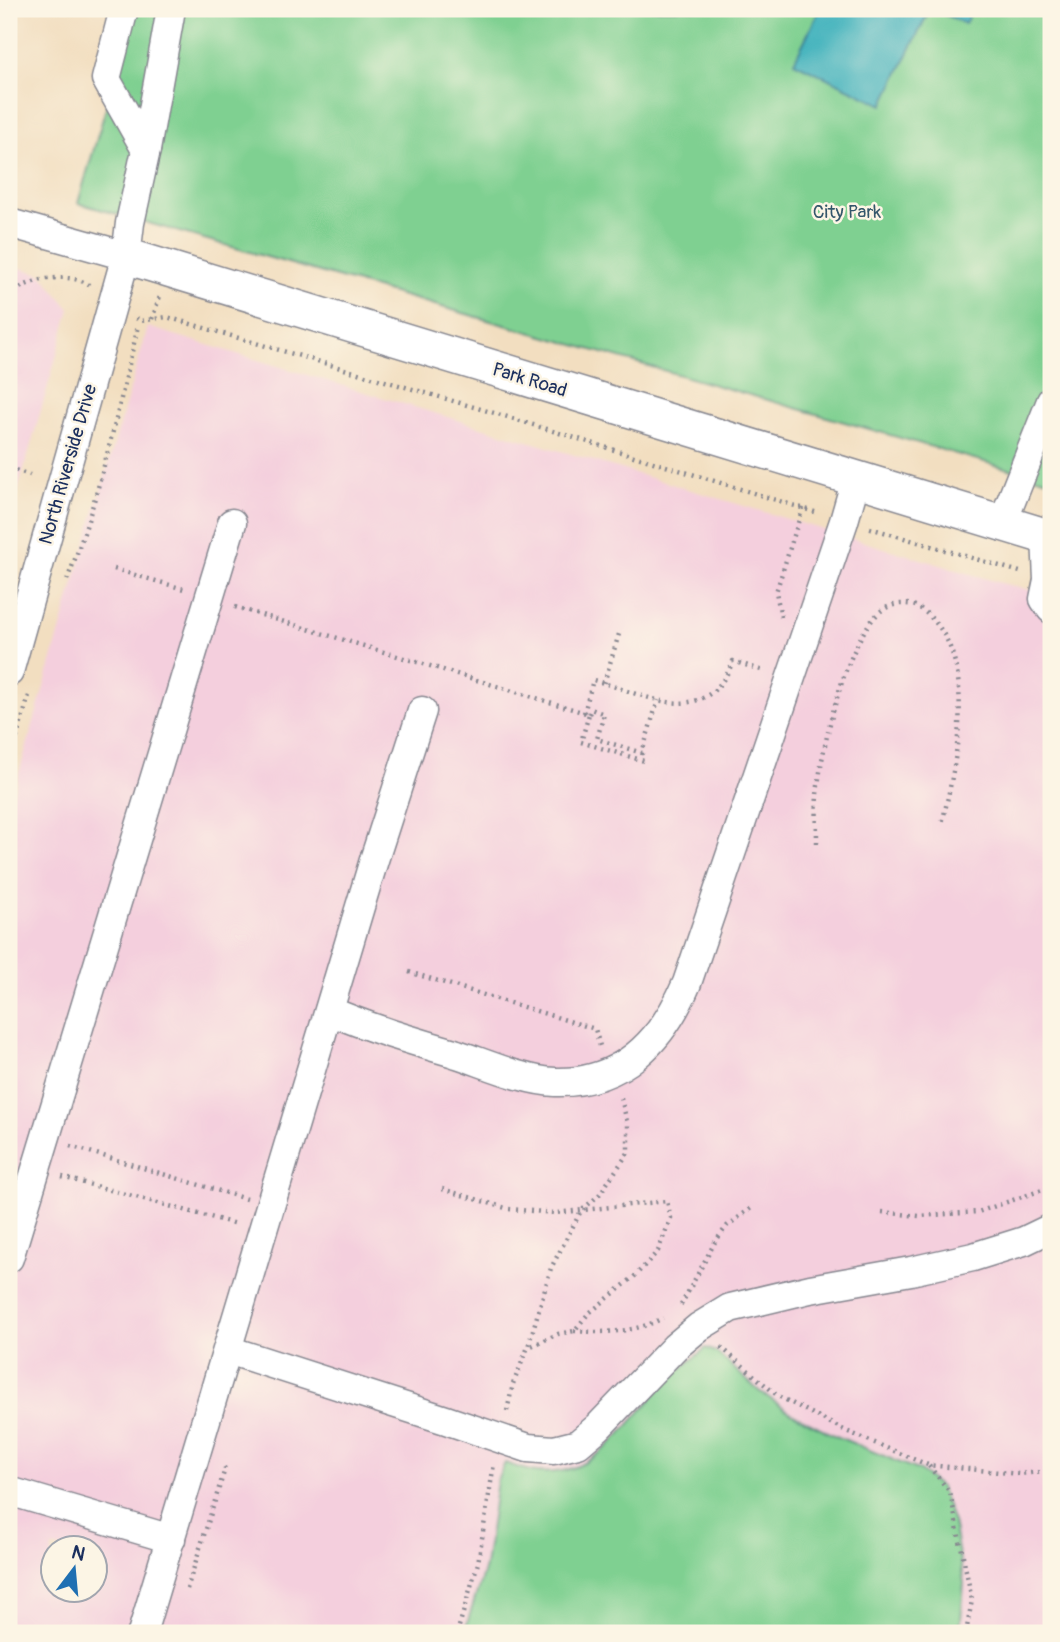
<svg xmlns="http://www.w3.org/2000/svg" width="1060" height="1642" font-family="Pangolin,sans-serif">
  <rect width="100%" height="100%" fill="#fcf5e5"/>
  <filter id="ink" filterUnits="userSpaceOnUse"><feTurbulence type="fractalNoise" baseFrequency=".0143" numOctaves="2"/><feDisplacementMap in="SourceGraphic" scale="14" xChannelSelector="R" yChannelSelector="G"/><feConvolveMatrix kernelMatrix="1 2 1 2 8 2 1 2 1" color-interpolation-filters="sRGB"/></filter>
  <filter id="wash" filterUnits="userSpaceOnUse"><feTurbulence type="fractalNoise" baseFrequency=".00686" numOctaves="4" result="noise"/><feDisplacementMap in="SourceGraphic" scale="28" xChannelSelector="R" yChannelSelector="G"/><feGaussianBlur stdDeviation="1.57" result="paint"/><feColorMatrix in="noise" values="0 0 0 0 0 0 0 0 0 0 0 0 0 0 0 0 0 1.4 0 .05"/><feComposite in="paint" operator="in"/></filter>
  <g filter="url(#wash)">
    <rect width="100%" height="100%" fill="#f2dec0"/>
    <g fill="#f4cfdd" fill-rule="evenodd">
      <polygon points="9,265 41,274 70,309 9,521"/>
      <path d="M148,327L997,582L1051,595V1633H9V808ZM52,1548H94V1590H52Z"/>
    </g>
    <g fill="#7fd091" stroke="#4d8078" stroke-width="2">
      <polygon points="135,9 1051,9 1051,481 78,203"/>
      <path d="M706,1348L716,1352L759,1391L793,1414L836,1436L920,1471L940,1487L953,1522L964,1583L960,1633H464L485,1567L497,1480L505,1463C515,1466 526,1471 537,1472C592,1478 622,1431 654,1396C670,1378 687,1363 706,1348Z"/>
    </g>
    <g fill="#45b4be" stroke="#30728e" stroke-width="2">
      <polygon points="820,9 930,9 883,105 794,62"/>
      <polygon points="933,9 972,9 965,24"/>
    </g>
  </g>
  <g filter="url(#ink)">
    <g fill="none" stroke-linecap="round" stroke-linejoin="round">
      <g stroke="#86868f" stroke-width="31">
        <g id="minor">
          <polyline points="146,150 171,9"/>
          <polyline points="9,223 126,256"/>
          <polyline points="1002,524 1051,401"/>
          <polyline points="1046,536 1048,580 1044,599 1051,609"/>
          <polyline points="9,672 126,256 130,223 146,150 106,79 124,9"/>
          <path d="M330,1011C372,1029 414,1041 457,1054C487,1064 525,1081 555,1082C622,1084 663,1040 687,983L844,521L856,479"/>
          <polyline points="9,1258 232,523"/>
          <polyline points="228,1350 446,1420 528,1448 554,1450 578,1444 598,1427 675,1347 699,1327 730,1308 810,1289 911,1271 973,1257 1024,1241 1051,1228"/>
          <polyline points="9,1491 171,1539"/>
          <polyline points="142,1633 374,860 422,711"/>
        </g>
      </g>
      <g stroke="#86868f" stroke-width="38">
        <polyline id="major" points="126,256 1051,538"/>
      </g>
      <g stroke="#86868f" stroke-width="4.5" stroke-dasharray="2 5" stroke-linecap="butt">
        <path d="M9,296C25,279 69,271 89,285"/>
        <polyline points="136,318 140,321 167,317 501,415 818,513"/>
        <polyline points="152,319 160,296"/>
        <polyline points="9,468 30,475"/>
        <polyline points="870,528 1020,572"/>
        <polyline points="9,542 11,543"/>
        <polyline points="114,569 184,589"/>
        <path d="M67,580C99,499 118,411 138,326"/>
        <polyline points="235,607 589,714 581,742 644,761"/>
        <polyline points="781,617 776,592 803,507"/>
        <polyline points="604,683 619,634"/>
        <path d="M584,713L593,680C645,694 705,732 733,661L764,671"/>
        <polyline points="589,714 591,709 604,714 597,739 642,753 658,700"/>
        <polyline points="9,765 30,692"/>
        <path d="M817,843C817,827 816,810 817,795C821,750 846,639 881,611C891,603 910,601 921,609C982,653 956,762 942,824"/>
        <polyline points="409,972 595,1029 600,1046"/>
        <polyline points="9,1127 21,1131"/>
        <polyline points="70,1146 246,1199"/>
        <polyline points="62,1177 236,1224"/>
        <polyline points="442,1189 509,1209 555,1213 667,1201 671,1218 658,1251 634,1277 588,1314 574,1331 558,1334 529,1347"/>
        <polyline points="882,1212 919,1216 978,1212 1051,1187"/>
        <polyline points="681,1305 715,1242 727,1226 754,1206"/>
        <path d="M574,1331C606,1333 634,1333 663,1318"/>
        <polyline points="721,1347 778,1396 846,1431 928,1465 1019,1474 1051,1471"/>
        <polyline points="507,1411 513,1384 528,1347 551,1268 581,1211 599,1195 628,1153 628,1125 620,1095"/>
        <polyline points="929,1466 950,1492 972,1600 966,1633"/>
        <polyline points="187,1589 225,1469 222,1464"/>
        <polyline points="457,1633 478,1563 494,1464"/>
      </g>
      <use href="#minor" stroke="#fff" stroke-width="28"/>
      <use href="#major" stroke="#fff" stroke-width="35"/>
    </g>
  </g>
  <g text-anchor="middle" stroke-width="5" stroke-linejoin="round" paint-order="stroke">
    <g font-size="19" fill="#34576b" stroke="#fcf5e5">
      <text x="847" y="218">City Park</text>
    </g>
    <g font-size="19" fill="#1b2f5e" stroke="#fcf5e5">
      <text transform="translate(530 379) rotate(17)" y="7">Park Road</text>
      <text transform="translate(67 464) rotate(-74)" y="7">North Riverside Drive</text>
    </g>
  </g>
  <rect width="1060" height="1642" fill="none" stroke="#fcf5e5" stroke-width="35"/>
  <g transform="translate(74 1569) rotate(16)"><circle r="33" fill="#fcf5e5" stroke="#a2a6af" stroke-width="2"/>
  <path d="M0-5L12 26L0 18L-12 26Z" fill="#1f6fb2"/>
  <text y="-10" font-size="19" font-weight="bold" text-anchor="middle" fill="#1b2f5e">N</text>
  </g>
</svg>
